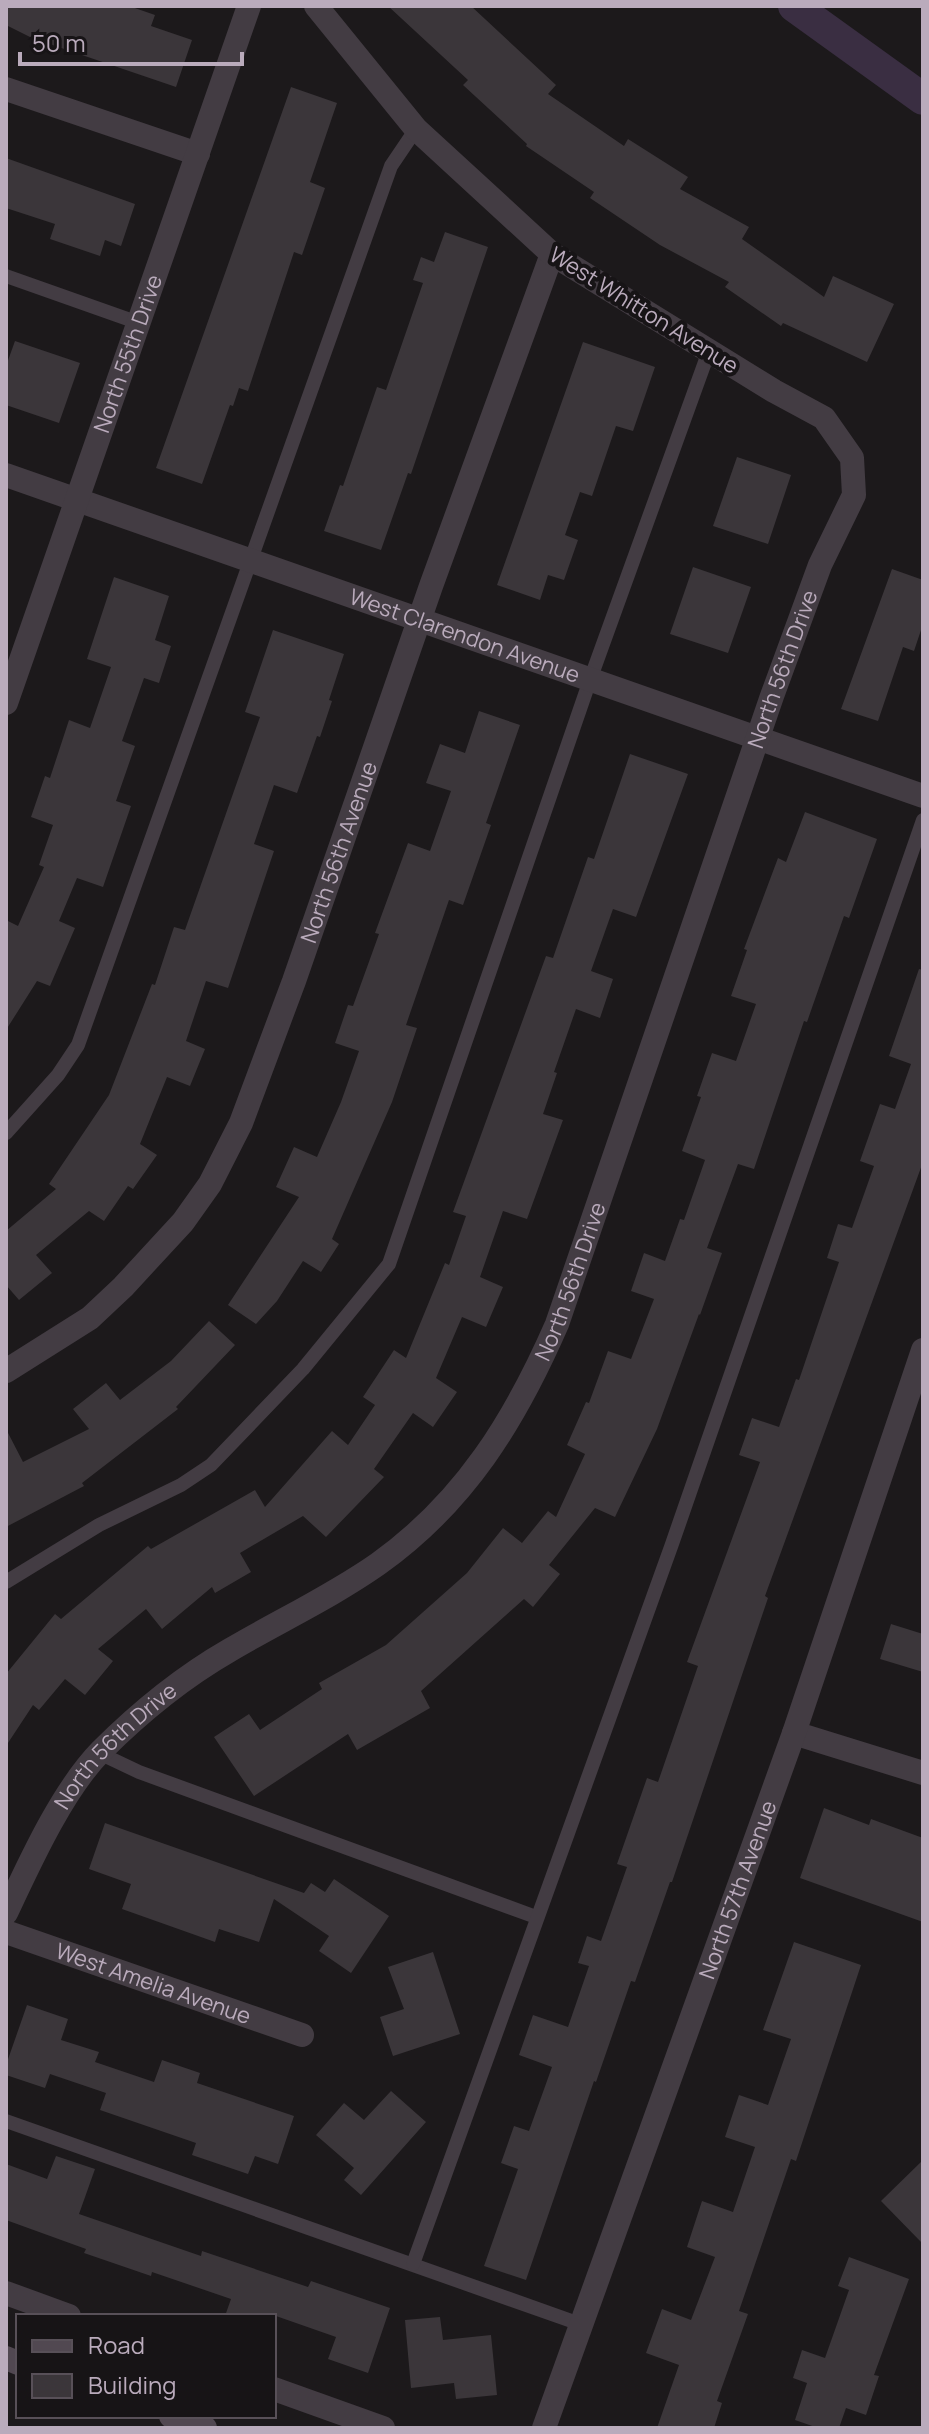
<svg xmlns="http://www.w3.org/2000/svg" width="929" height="2434" font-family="Manrope,sans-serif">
  <rect width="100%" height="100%" fill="#1c191b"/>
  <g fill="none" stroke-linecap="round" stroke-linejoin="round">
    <polyline stroke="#3a2e42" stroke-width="32" points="794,6 923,99"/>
  </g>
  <g fill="#3b363a">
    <polygon points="6,6 129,6 155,15 151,26 192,40 176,87 32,38 6,25"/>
    <polygon points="388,6 471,6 556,85 548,94 624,146 628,139 688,177 680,189 749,227 742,239 824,297 833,276 894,304 867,362 783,323 781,326 725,287 729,282 660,245 590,198 594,192 526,146 527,144 463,85 468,80"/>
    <polygon points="291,87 337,103 310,182 325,188 302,255 294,252 248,391 239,388 233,406 230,405 202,484 156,468"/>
    <polygon points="6,158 135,204 121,246 105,240 100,256 50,239 55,224 6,208"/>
    <polygon points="445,232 488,247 411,474 408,473 381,550 324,531 340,485 343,486 377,387 386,390 423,283 413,280 421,257 434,262"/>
    <polygon points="15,341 80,363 59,423 6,405 6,366"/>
    <polygon points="583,342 655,367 633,431 616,426 592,496 580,492 565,535 578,540 564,580 548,575 540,600 497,585"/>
    <polygon points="737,457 791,475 768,544 713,526"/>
    <polygon points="693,567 751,587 728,653 670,634"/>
    <polygon points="892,569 923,580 923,624 914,651 903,647 878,721 841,709"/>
    <polygon points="114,577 169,596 155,640 171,646 159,683 144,678 122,741 135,746 116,801 131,806 103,887 77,878 59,921 75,928 50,986 37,981 6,1030 6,920 18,926 44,867 39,865 53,825 31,817 45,776 50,778 69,720 90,728 111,667 87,659"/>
    <polygon points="273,630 344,654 329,700 332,701 320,737 317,736 297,793 274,785 254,844 274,851 228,988 206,981 186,1041 205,1049 190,1086 167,1077 140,1144 157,1155 133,1189 128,1186 104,1221 89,1211 36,1255 52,1273 19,1300 6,1285 6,1231 56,1189 49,1184 109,1095 152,984 155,985 174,927 185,930 260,717 245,712"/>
    <polygon points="479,711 520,725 486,823 491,825 463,905 449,900 406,1025 417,1028 392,1102 332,1239 339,1244 321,1272 303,1261 277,1301 256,1324 228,1305 299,1197 276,1187 294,1147 317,1157 341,1102 359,1051 335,1043 348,1005 353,1006 379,934 375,933 408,843 430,851 451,791 426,783 440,744 465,753"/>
    <polygon points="630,754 688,774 636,917 613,909 591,971 613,979 600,1018 576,1009 554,1072 557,1073 543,1114 563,1120 527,1219 503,1211 480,1277 503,1287 486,1327 462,1317 436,1378 457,1392 433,1427 413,1413 374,1469 384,1477 326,1537 303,1516 240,1553 251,1572 215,1593 212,1587 162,1629 146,1609 98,1649 113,1661 85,1695 65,1679 39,1710 33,1705 6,1746 6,1674 55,1614 61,1619 148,1546 151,1549 255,1490 265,1507 332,1431 348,1445 375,1405 363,1397 394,1350 406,1358 445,1263 449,1265 466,1216 453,1212 546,956 553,958 588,857 594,859"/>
    <polygon points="805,812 877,839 849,918 844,916 807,1022 804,1021 754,1169 738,1164 707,1248 722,1253 700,1315 699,1314 657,1429 615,1517 595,1508 549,1565 560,1574 533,1607 524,1599 421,1691 430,1708 357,1750 348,1734 254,1796 214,1737 249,1714 260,1730 322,1689 319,1683 386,1645 467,1573 503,1528 522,1543 548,1511 556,1517 585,1454 567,1445 586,1402 589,1403 608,1351 631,1359 654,1299 631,1291 644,1253 665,1261 680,1219 684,1220 705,1160 682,1151 701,1097 697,1096 712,1053 736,1061 756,1004 731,996 747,950 744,949 778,858 786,862"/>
    <polygon points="919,969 923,970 923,1162 765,1596 768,1598 672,1882 670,1882 635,1982 631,1981 596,2082 594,2081 526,2280 484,2266 518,2169 501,2163 514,2126 529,2131 552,2067 519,2055 533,2015 568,2027 589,1966 578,1963 587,1936 601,1941 627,1867 617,1864 647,1778 658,1782 698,1666 687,1662 760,1462 739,1455 752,1418 779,1427 796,1379 799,1380 839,1262 827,1258 838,1224 852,1228 874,1166 860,1161 880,1104 895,1109 911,1064 889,1056"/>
    <polygon points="209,1321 235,1345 176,1407 178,1409 82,1483 84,1486 6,1527 6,1429 23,1462 89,1429 73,1409 106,1383 120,1400 171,1361"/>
    <polygon points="891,1624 923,1634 923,1672 880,1659"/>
    <polygon points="824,1808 869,1825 871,1819 923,1838 923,1922 800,1878"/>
    <polygon points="105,1823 304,1893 311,1883 325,1892 334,1879 389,1916 351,1973 319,1951 329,1936 274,1899 259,1942 219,1929 215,1942 122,1909 131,1884 89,1869"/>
    <polygon points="794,1942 861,1965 796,2161 791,2159 739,2311 748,2314 717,2401 722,2403 714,2428 657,2428 679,2365 646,2353 662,2309 691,2320 715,2257 687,2247 702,2201 733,2212 755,2147 725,2137 739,2095 768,2105 791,2039 763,2030"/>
    <polygon points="433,1952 460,2034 393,2056 380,2017 404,2009 388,1967"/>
    <polygon points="27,2005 68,2019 61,2040 99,2052 95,2062 154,2082 162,2060 200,2073 197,2083 294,2116 278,2164 255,2156 248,2174 192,2155 196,2143 100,2110 106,2093 50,2074 45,2088 6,2075 6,2065"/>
    <polygon points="391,2091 426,2122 361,2195 344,2180 354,2168 316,2135 344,2103 364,2120"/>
    <polygon points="56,2156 95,2169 79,2214 201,2256 202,2251 308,2287 311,2281 390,2308 368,2373 328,2359 336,2337 276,2316 225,2316 231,2299 152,2272 151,2276 84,2253 86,2249 6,2220 6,2164 47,2179"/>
    <polygon points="923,2160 923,2244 881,2201"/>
    <polygon points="849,2257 909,2279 874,2375 879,2376 866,2415 846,2408 839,2428 818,2428 795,2420 807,2383 793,2378 802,2350 825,2358 849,2290 838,2286"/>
    <polygon points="440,2317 443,2340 491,2335 497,2395 456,2399 454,2383 411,2388 405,2320"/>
  </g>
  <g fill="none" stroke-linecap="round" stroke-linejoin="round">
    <g stroke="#433c43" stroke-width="14">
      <polyline points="6,276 139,323"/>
      <polyline points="6,1133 58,1075 78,1045 391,166 416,129"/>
      <polyline points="6,1582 99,1525 181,1485 211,1465 303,1369 389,1264 590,680 709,351"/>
      <polyline points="99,1753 139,1772 536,1917"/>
      <polyline points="6,2121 580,2324"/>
      <polyline points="413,2264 672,1544 923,820"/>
    </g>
    <g stroke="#433c43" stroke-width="24">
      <polyline points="6,89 198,154"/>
      <path id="s1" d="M6,475L923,796"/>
      <path id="s2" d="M6,703L249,6"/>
      <path id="s3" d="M6,1371L90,1318L123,1287L183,1222L210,1184L241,1123L294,981L431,586L552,254"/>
      <polyline points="794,1733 923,1773"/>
      <path id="s4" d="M6,1913C30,1862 62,1791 101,1751C140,1712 183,1677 230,1650C279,1621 331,1597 378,1564C465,1502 515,1420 557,1324L772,696L820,565L854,495L852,458L824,418L774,391L552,254L416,129L316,6"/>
      <path id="s5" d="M6,1932L302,2035"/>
      <polyline points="6,2293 69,2316"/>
      <polyline points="274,2389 383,2428"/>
    </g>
    <path stroke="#433c43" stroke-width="24" id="s6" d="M544,2428L794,1733L923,1350"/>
    <g stroke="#514851" stroke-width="24">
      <polyline points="6,2358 18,2363"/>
      <polyline points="171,2416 205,2428"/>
    </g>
  </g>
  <g text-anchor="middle" stroke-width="8" stroke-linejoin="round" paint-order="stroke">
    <g font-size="22" fill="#baabbc" stroke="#171416">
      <text transform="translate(644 310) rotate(32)" y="8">West Whitton Avenue</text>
      <text dy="8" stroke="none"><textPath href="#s2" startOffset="370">North 55th Drive</textPath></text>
      <text dy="8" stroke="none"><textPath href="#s1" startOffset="486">West Clarendon Avenue</textPath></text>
      <text dy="8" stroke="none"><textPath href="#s4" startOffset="1520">North 56th Drive</textPath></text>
      <text dy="8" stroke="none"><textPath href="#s3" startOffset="636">North 56th Avenue</textPath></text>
      <text dy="8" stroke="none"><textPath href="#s4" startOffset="872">North 56th Drive</textPath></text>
      <text dy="8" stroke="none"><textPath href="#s4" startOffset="202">North 56th Drive</textPath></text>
      <text dy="8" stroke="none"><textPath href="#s6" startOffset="572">North 57th Avenue</textPath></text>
      <text dy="8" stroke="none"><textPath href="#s5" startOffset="156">West Amelia Avenue</textPath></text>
    </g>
  </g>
  <rect width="929" height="2434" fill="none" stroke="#baabbc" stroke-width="16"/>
  <rect x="16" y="2314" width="260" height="104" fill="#171416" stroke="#585058" stroke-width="2"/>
  <rect x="32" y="2340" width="40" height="12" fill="#514851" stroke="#585058" stroke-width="2"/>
  <text x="88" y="2354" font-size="24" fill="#baabbc">Road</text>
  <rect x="32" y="2374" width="40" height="24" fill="#3b363a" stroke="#585058" stroke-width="2"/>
  <text x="88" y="2394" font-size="24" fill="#baabbc">Building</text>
  <path d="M20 52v12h222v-12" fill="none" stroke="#baabbc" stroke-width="4"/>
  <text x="32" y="52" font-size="24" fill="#baabbc" stroke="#171416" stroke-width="6" paint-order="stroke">50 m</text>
</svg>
